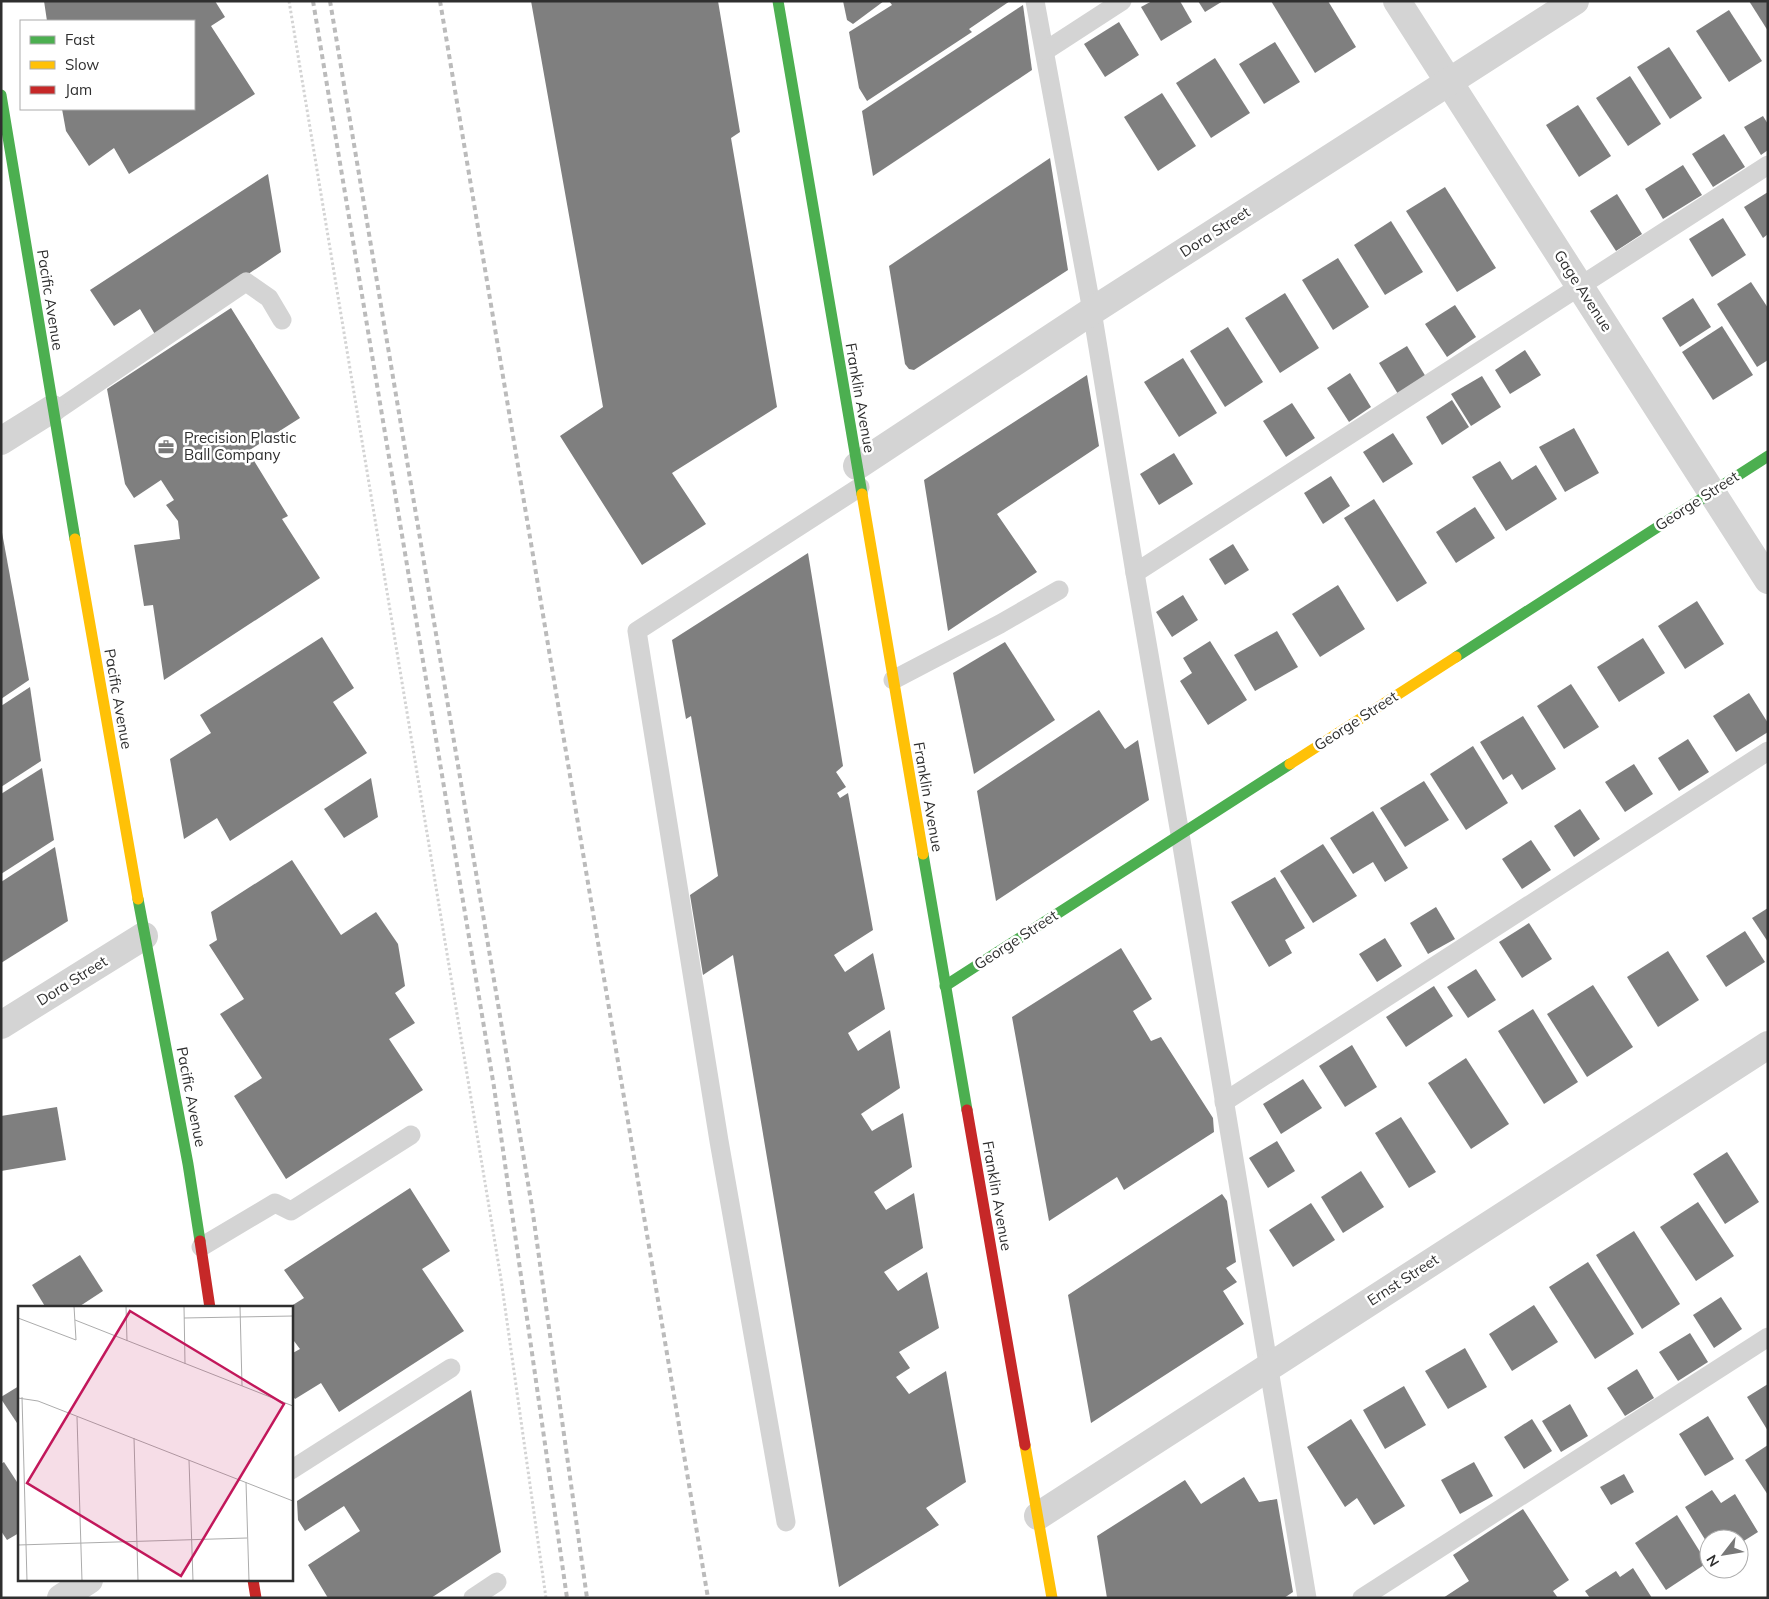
<svg xmlns="http://www.w3.org/2000/svg" width="1769" height="1599" font-family="Mulish,sans-serif">
  <rect width="100%" height="100%" fill="#fff"/>
  <g fill="#7f7f7f">
    <polygon points="44,1 215,1 225,17 211,26 255,94 129,174 114,148 89,166 66,131 62,109 194,109 194,21 47,21"/>
    <polygon points="531,1 718,1 740,132 731,138 777,407 672,473 706,524 642,565 560,436 603,407"/>
    <polygon points="843,1 884,1 853,24 847,20"/>
    <polygon points="889,1 1010,1 969,29 972,32 867,101 859,88 849,32 892,5"/>
    <polygon points="1152,1 1180,1 1192,22 1161,41 1141,7"/>
    <polygon points="1198,1 1223,1 1205,12"/>
    <polygon points="1271,1 1328,1 1356,47 1315,73"/>
    <polygon points="1749,1 1768,1 1768,31"/>
    <polygon points="1023,5 1032,70 873,176 862,111"/>
    <polygon points="1729,10 1762,61 1729,82 1696,31"/>
    <polygon points="1119,22 1139,55 1105,77 1084,44"/>
    <polygon points="1275,42 1300,82 1264,104 1239,64"/>
    <polygon points="1669,47 1702,98 1670,119 1637,67"/>
    <polygon points="1215,58 1250,113 1211,138 1176,83"/>
    <polygon points="1630,76 1661,124 1628,146 1596,98"/>
    <polygon points="1162,93 1196,146 1158,171 1124,117"/>
    <polygon points="1578,105 1611,156 1579,177 1546,125"/>
    <polygon points="1763,116 1768,124 1768,150 1761,155 1744,127"/>
    <polygon points="1724,134 1745,167 1713,187 1692,154"/>
    <polygon points="1050,158 1068,270 914,370 909,369 905,364 889,266"/>
    <polygon points="1683,165 1702,195 1663,219 1645,189"/>
    <polygon points="268,174 281,252 156,336 140,309 114,326 90,290"/>
    <polygon points="1445,187 1496,268 1457,292 1406,211"/>
    <polygon points="1768,192 1768,234 1763,238 1744,207"/>
    <polygon points="1617,194 1642,234 1616,251 1590,211"/>
    <polygon points="1723,218 1746,255 1712,277 1689,239"/>
    <polygon points="1391,221 1423,272 1385,295 1354,245"/>
    <polygon points="1338,258 1369,307 1333,330 1302,280"/>
    <polygon points="1751,282 1768,308 1768,360 1757,367 1717,304"/>
    <polygon points="1285,293 1319,348 1280,373 1245,318"/>
    <polygon points="1693,298 1711,327 1680,347 1662,318"/>
    <polygon points="1455,305 1476,337 1447,357 1425,324"/>
    <polygon points="231,308 300,418 248,451 288,516 282,519 320,578 164,680 153,605 144,606 134,545 180,539 178,521 166,505 174,500 161,480 134,498 125,484 107,389"/>
    <polygon points="1722,326 1753,375 1713,400 1682,352"/>
    <polygon points="1228,327 1263,382 1225,407 1190,351"/>
    <polygon points="1407,346 1426,377 1398,394 1379,363"/>
    <polygon points="1525,350 1541,375 1510,394 1495,370"/>
    <polygon points="1183,358 1217,413 1179,437 1144,382"/>
    <polygon points="1350,373 1371,407 1349,422 1327,388"/>
    <polygon points="1087,375 1099,446 997,514 1037,572 948,631 924,480"/>
    <polygon points="1482,376 1501,407 1471,426 1451,394"/>
    <polygon points="1452,400 1469,427 1442,445 1426,417"/>
    <polygon points="1292,403 1315,438 1286,457 1263,421"/>
    <polygon points="1574,428 1599,473 1565,492 1539,447"/>
    <polygon points="1393,433 1413,464 1383,483 1363,452"/>
    <polygon points="1174,453 1193,484 1159,505 1140,474"/>
    <polygon points="1500,461 1512,480 1536,465 1557,499 1506,531 1472,477"/>
    <polygon points="1331,476 1350,506 1323,524 1304,493"/>
    <polygon points="1374,499 1427,583 1397,602 1344,518"/>
    <polygon points="1475,507 1495,538 1456,563 1436,532"/>
    <polygon points="1,527 29,680 1,699"/>
    <polygon points="1233,544 1249,570 1225,585 1209,559"/>
    <polygon points="808,553 843,766 836,772 846,787 837,793 840,798 848,793 873,930 834,955 845,972 873,953 885,1009 848,1033 858,1051 890,1030 900,1088 861,1114 872,1131 903,1113 912,1167 874,1192 886,1210 914,1193 923,1248 884,1272 898,1291 927,1272 939,1328 899,1352 910,1368 896,1377 909,1394 946,1371 966,1482 926,1508 939,1525 839,1587 733,955 703,975 690,895 718,876 691,716 686,719 672,640"/>
    <polygon points="1338,585 1365,629 1320,657 1292,614"/>
    <polygon points="1183,595 1198,620 1172,637 1156,612"/>
    <polygon points="1697,601 1724,644 1685,669 1658,626"/>
    <polygon points="1277,631 1298,667 1255,691 1234,655"/>
    <polygon points="322,637 354,688 333,702 367,753 230,841 217,818 184,839 170,759 211,733 200,715"/>
    <polygon points="1643,638 1665,673 1619,702 1597,667"/>
    <polygon points="1210,641 1247,700 1208,725 1180,681 1192,673 1183,658"/>
    <polygon points="1005,642 1055,720 974,774 953,673"/>
    <polygon points="1571,684 1599,727 1564,749 1537,706"/>
    <polygon points="30,687 41,761 1,787 1,706"/>
    <polygon points="1749,693 1768,723 1768,732 1736,752 1713,716"/>
    <polygon points="1099,710 1125,749 1138,740 1149,800 996,901 977,791"/>
    <polygon points="1523,716 1556,769 1522,790 1512,774 1503,780 1480,742"/>
    <polygon points="1688,739 1709,772 1679,791 1658,758"/>
    <polygon points="1473,746 1508,803 1466,830 1430,774"/>
    <polygon points="1634,764 1653,794 1625,812 1605,782"/>
    <polygon points="42,768 54,840 1,874 1,794"/>
    <polygon points="371,778 378,817 344,838 324,809"/>
    <polygon points="1424,781 1449,820 1405,847 1380,808"/>
    <polygon points="1580,809 1600,839 1574,857 1554,826"/>
    <polygon points="1373,811 1408,868 1385,882 1373,862 1353,874 1330,838"/>
    <polygon points="1531,840 1551,870 1522,889 1502,859"/>
    <polygon points="1323,844 1357,896 1313,923 1280,871"/>
    <polygon points="55,847 68,921 1,963 1,882"/>
    <polygon points="292,860 341,935 376,912 398,944 405,986 395,993 415,1023 389,1039 423,1090 286,1179 234,1096 262,1078 220,1014 244,999 209,945 217,940 211,912"/>
    <polygon points="1275,877 1305,928 1285,940 1292,953 1269,967 1231,902"/>
    <polygon points="1436,907 1455,939 1428,954 1410,923"/>
    <polygon points="1768,908 1768,942 1752,918"/>
    <polygon points="1529,923 1552,959 1522,978 1499,942"/>
    <polygon points="1745,931 1765,962 1726,987 1706,956"/>
    <polygon points="1385,938 1402,966 1377,982 1359,954"/>
    <polygon points="1121,948 1152,999 1133,1011 1151,1041 1161,1037 1213,1118 1214,1132 1124,1190 1117,1177 1049,1221 1012,1017"/>
    <polygon points="1668,951 1699,1000 1658,1027 1627,977"/>
    <polygon points="1476,969 1496,1000 1468,1018 1447,987"/>
    <polygon points="1593,985 1633,1047 1587,1077 1547,1014"/>
    <polygon points="1434,986 1453,1016 1406,1047 1386,1017"/>
    <polygon points="1533,1009 1578,1082 1544,1104 1498,1031"/>
    <polygon points="1352,1045 1377,1087 1345,1107 1319,1066"/>
    <polygon points="1466,1058 1509,1124 1471,1149 1428,1083"/>
    <polygon points="1303,1079 1322,1108 1281,1134 1263,1104"/>
    <polygon points="57,1107 66,1160 1,1171 1,1116"/>
    <polygon points="1401,1117 1436,1172 1409,1188 1375,1133"/>
    <polygon points="1277,1141 1295,1171 1268,1188 1249,1158"/>
    <polygon points="1727,1152 1759,1202 1725,1224 1693,1174"/>
    <polygon points="1361,1171 1384,1207 1343,1233 1321,1197"/>
    <polygon points="410,1188 450,1251 422,1269 464,1331 339,1412 321,1383 295,1399 291,1394 291,1354 300,1349 291,1337 291,1308 288,1308 304,1298 284,1270"/>
    <polygon points="1222,1194 1227,1201 1236,1262 1226,1268 1237,1282 1223,1291 1244,1324 1091,1423 1068,1295"/>
    <polygon points="1698,1202 1734,1256 1696,1281 1660,1227"/>
    <polygon points="1311,1203 1335,1240 1293,1267 1269,1230"/>
    <polygon points="1634,1231 1680,1304 1642,1329 1596,1255"/>
    <polygon points="80,1255 103,1291 77,1308 46,1308 32,1285"/>
    <polygon points="1588,1262 1634,1334 1595,1359 1549,1287"/>
    <polygon points="1721,1297 1742,1329 1714,1348 1693,1315"/>
    <polygon points="1534,1305 1558,1342 1512,1371 1489,1334"/>
    <polygon points="1690,1333 1708,1362 1678,1381 1659,1352"/>
    <polygon points="1465,1348 1487,1387 1448,1409 1425,1371"/>
    <polygon points="1637,1369 1654,1398 1625,1416 1607,1388"/>
    <polygon points="1768,1384 1768,1431 1747,1397"/>
    <polygon points="19,1386 19,1426 1,1399 1,1397"/>
    <polygon points="1404,1386 1426,1425 1385,1449 1363,1410"/>
    <polygon points="471,1390 501,1552 431,1598 328,1598 308,1565 360,1531 344,1506 305,1531 298,1520 297,1501"/>
    <polygon points="1570,1404 1588,1436 1561,1452 1542,1421"/>
    <polygon points="1708,1416 1734,1459 1705,1476 1679,1434"/>
    <polygon points="1351,1419 1405,1506 1374,1525 1357,1498 1345,1507 1307,1447"/>
    <polygon points="1532,1419 1552,1451 1524,1469 1504,1437"/>
    <polygon points="1768,1445 1768,1495 1745,1460"/>
    <polygon points="4,1462 19,1485 19,1533 7,1540 1,1531 1,1464"/>
    <polygon points="1474,1462 1493,1496 1460,1514 1441,1480"/>
    <polygon points="1624,1474 1634,1492 1611,1505 1600,1487"/>
    <polygon points="1244,1477 1259,1502 1277,1499 1293,1592 1284,1598 1107,1598 1097,1536 1185,1480 1201,1504"/>
    <polygon points="1712,1490 1721,1503 1735,1494 1758,1532 1739,1544 1739,1539 1709,1539 1709,1546 1685,1507"/>
    <polygon points="1523,1509 1569,1580 1553,1591 1558,1598 1443,1598 1469,1581 1453,1555"/>
    <polygon points="1677,1515 1707,1563 1666,1590 1635,1543"/>
    <polygon points="1633,1568 1652,1598 1590,1598 1585,1591 1616,1571 1620,1577"/>
  </g>
  <g fill="none" stroke-linecap="round" stroke-linejoin="round">
    <polyline stroke="#d4d4d4" stroke-width="3" stroke-dasharray="2.5 2.5" stroke-linecap="butt" points="289,1 501,1279 546,1598"/>
    <g stroke="#d4d4d4" stroke-width="19">
      <polyline points="1035,1 1092,311 1135,573 1180,834 1307,1598"/>
      <polyline points="1045,51 1122,1"/>
      <polyline points="53,413 246,282 269,298 282,320"/>
      <polyline points="1135,573 1768,165"/>
      <polyline points="893,680 1000,624 1059,590"/>
      <polyline points="1224,1102 1768,751"/>
      <polyline points="201,1247 275,1203 291,1211 411,1135"/>
      <polyline points="291,1470 451,1368"/>
      <polyline points="786,1522 719,1141 637,631 860,487"/>
      <polyline points="473,1598 497,1582"/>
      <polyline points="1362,1598 1768,1337"/>
    </g>
    <g stroke="#d4d4d4" stroke-width="28">
      <polyline points="1397,1 1768,580"/>
      <polyline points="1,441 52,409"/>
      <polyline points="857,466 1092,311 1575,1"/>
      <polyline points="1,1025 144,936"/>
      <polyline points="1038,1516 1768,1045"/>
      <polyline points="61,1598 89,1580"/>
    </g>
    <g stroke="#4caf50" stroke-width="11">
      <polyline points="778,1 862,494"/>
      <polyline points="1,95 75,539"/>
      <polyline points="1456,657 1768,456"/>
      <polyline points="923,854 967,1110"/>
      <polyline points="138,899 188,1164 200,1241"/>
      <polyline points="945,986 1290,764"/>
    </g>
    <g stroke="#ffc107" stroke-width="11">
      <polyline points="862,494 923,854"/>
      <polyline points="75,539 138,899"/>
      <polyline points="1290,764 1456,657"/>
      <polyline points="1025,1445 1052,1598"/>
    </g>
    <g stroke="#c62828" stroke-width="11">
      <polyline points="967,1110 1025,1445"/>
      <polyline points="200,1241 210,1308"/>
      <polyline points="253,1580 256,1598"/>
    </g>
    <g stroke="#bbb" stroke-width="4" stroke-dasharray="5 4" stroke-linecap="butt">
      <polyline points="313,1 494,1087 567,1598"/>
      <polyline points="330,1 532,1207 587,1598"/>
      <polyline points="440,1 708,1598"/>
    </g>
  </g>
  <defs>
    <g id="office-ring" transform="scale(1.25)"><circle r="9.5" fill="#fff" stroke="#787878" stroke-width="1.5"/><path d="M-6-3h4V-5.5h4V-3h4V5H-6ZM-1-4.5V-3h2v-1.5ZM-6 0V1H6V0Z" fill="#787878"/></g>
  </defs>
  <g fill-rule="evenodd">
    <use href="#office-ring" x="166" y="447"/>
  </g>
  <g text-anchor="middle" stroke-width="5" stroke-linejoin="round" paint-order="stroke">
    <g font-size="15" fill="#2f2f2f" stroke="#fff">
      <text transform="translate(1215 232) rotate(-33)" y="5">Dora Street</text>
      <text transform="translate(1583 291) rotate(57)" y="5">Gage Avenue</text>
      <text transform="translate(50 300) rotate(81)" y="5">Pacific Avenue</text>
      <text transform="translate(860 398) rotate(80)" y="5">Franklin Avenue</text>
      <text transform="translate(1697 501) rotate(-33)" y="5">George Street</text>
      <text transform="translate(118 699) rotate(80)" y="5">Pacific Avenue</text>
      <text transform="translate(1356 721) rotate(-33)" y="5">George Street</text>
      <text transform="translate(928 797) rotate(80)" y="5">Franklin Avenue</text>
      <text transform="translate(1016 940) rotate(-33)" y="5">George Street</text>
      <text transform="translate(72 981) rotate(-32)" y="5">Dora Street</text>
      <text transform="translate(191 1097) rotate(79)" y="5">Pacific Avenue</text>
      <text transform="translate(997 1196) rotate(80)" y="5">Franklin Avenue</text>
      <text transform="translate(1403 1280) rotate(-33)" y="5">Ernst Street</text>
    </g>
    <g font-size="15" fill="#2f2f2f" stroke="#fff" text-anchor="start">
      <text x="184" y="443">Precision Plastic<tspan x="184" dy="17">Ball Company</tspan></text>
    </g>
  </g>
  <g transform="translate(18 1306)">
    <rect width="275" height="275" fill="#fff"/>
    <path fill="none" stroke="#acacac" stroke-width="1" d="M108,0L109,35M166,0L167,58M222,0L224,80M0,12L58,34L56,0M166,12L275,10M57,14L275,100M4,91L9,275M0,92L20,95L275,195M59,111L64,275M116,132L120,275M171,154L175,275M228,176L231,275M0,239L229,232"/>
    <path fill="#c2185b" fill-opacity="0.15" stroke="#c2185b" stroke-width="2.5" d="M112,5L266,98L163,270L9,177Z"/>
    <rect width="275" height="275" fill="none" stroke="#2f2f2f" stroke-width="2.5"/>
  </g>
  <rect width="1769" height="1599" fill="none" stroke="#2f2f2f" stroke-width="5"/>
  <rect x="20" y="20" width="175" height="90" fill="#ffffff" stroke="#acacac"/>
  <rect x="30" y="36" width="25" height="8" fill="#4caf50" stroke="#acacac"/>
  <text x="65" y="45" font-size="15" fill="#2f2f2f">Fast</text>
  <rect x="30" y="61" width="25" height="8" fill="#ffc107" stroke="#acacac"/>
  <text x="65" y="70" font-size="15" fill="#2f2f2f">Slow</text>
  <rect x="30" y="86" width="25" height="8" fill="#c62828" stroke="#acacac"/>
  <text x="65" y="95" font-size="15" fill="#2f2f2f">Jam</text>
  <g transform="translate(1724 1554) rotate(239)"><circle r="24" fill="#ffffff" stroke="#acacac"/>
  <path d="M0-4L9 19L0 12L-9 19Z" fill="#787878"/>
  <text y="-8" font-size="14" font-weight="bold" text-anchor="middle" fill="#2f2f2f">N</text>
  </g>
</svg>
